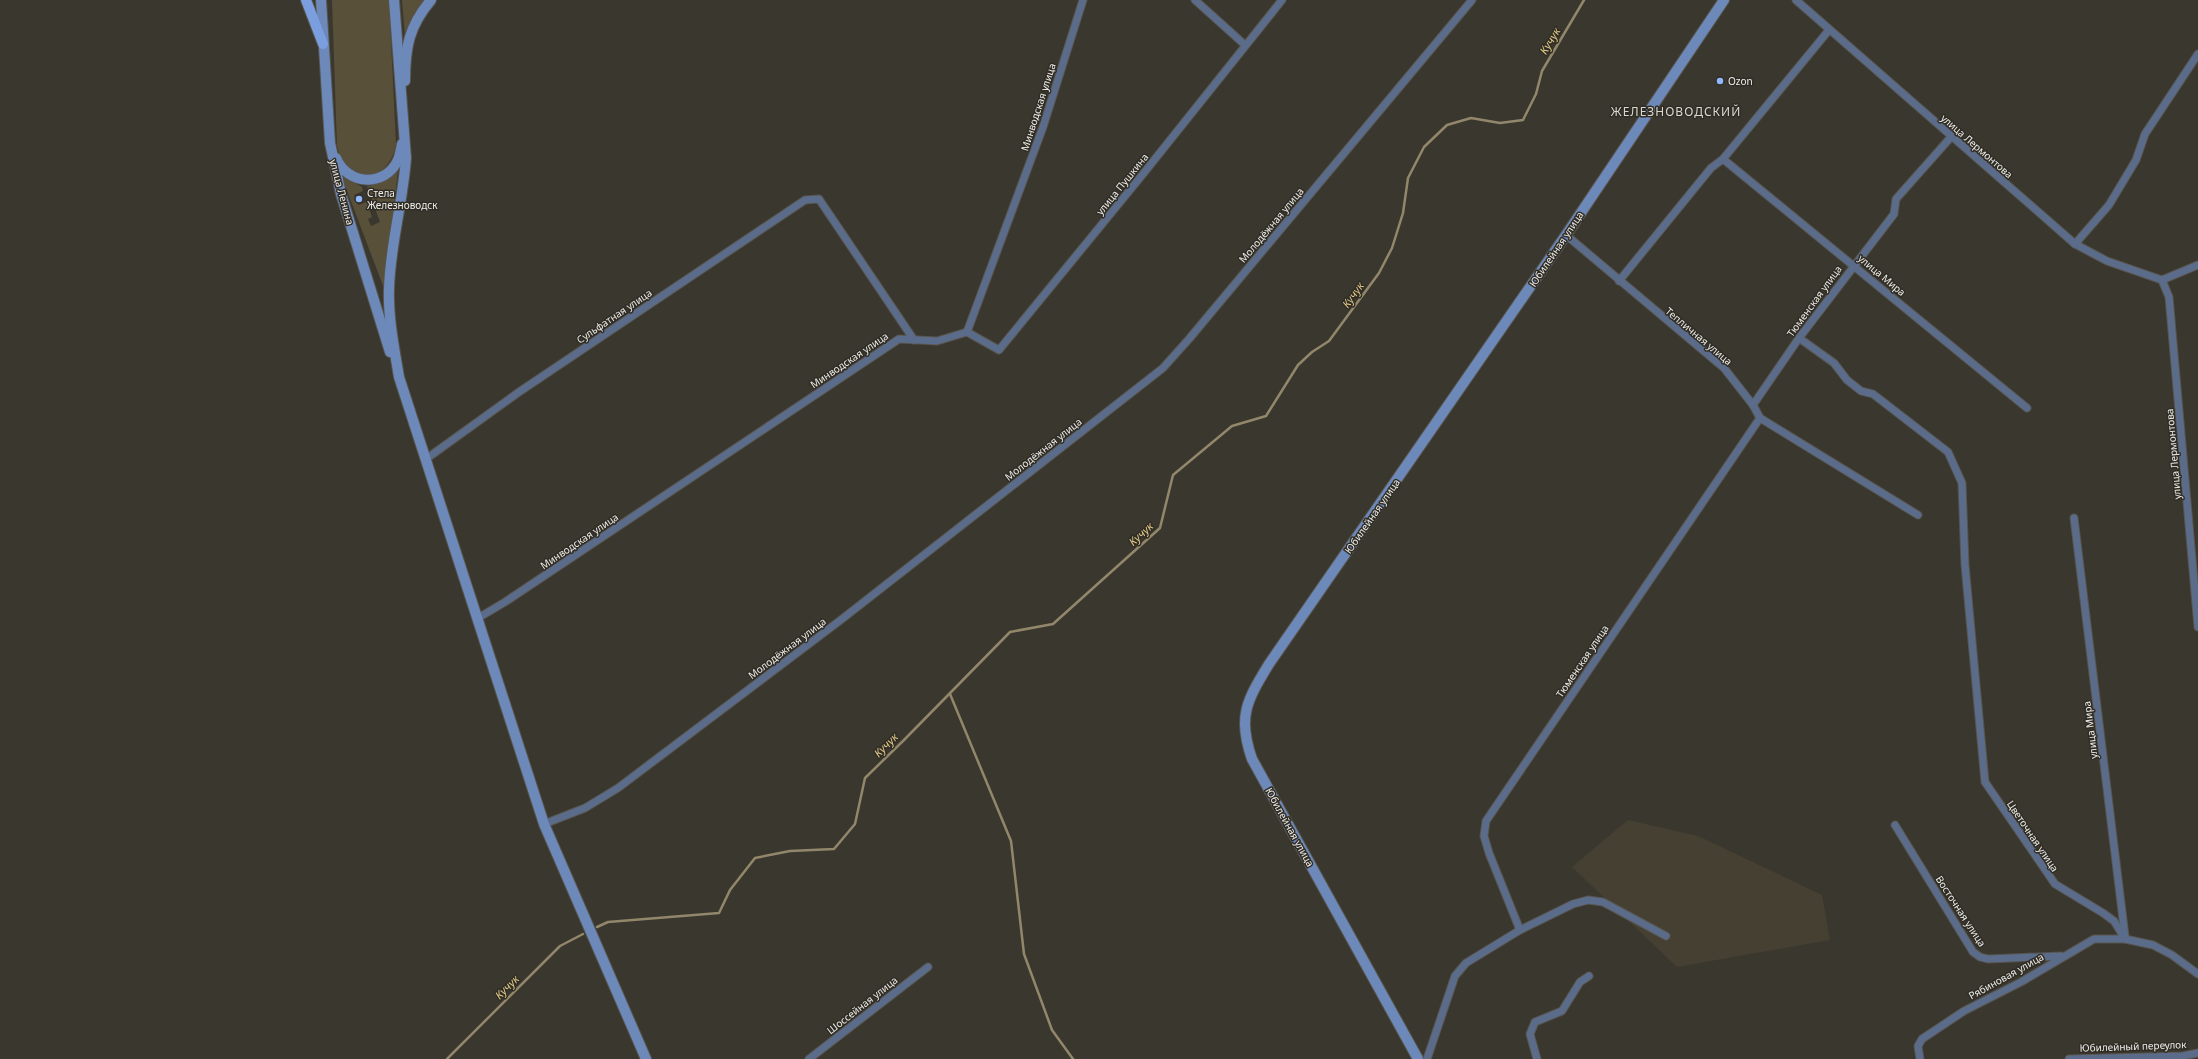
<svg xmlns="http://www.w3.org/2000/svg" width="2198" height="1059" font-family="'Noto Sans',sans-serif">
  <rect width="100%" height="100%" fill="#3a372f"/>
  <polygon fill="#464032" points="1628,820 1698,836 1822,895 1830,940 1677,967 1572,867"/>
  <g fill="#585039">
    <path d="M332,0H389L396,144C392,171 364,191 343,164C340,160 339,152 337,146Z"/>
    <polygon points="402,0 427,0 405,37"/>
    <polygon points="398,169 385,291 341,175 362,187 363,191 354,195 358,205 367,202 372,217 368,219 371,226 380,222 367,187 388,179"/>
  </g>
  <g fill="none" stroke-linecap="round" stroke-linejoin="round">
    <g stroke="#92876a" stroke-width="2.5">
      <polyline points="950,694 1011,841 1024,954 1052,1030 1073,1059"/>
      <polyline points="597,927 608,922 719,913 730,890 755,858 790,851 834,849 855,824 865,778 903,741 1010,632 1053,624 1160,528 1173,475 1232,426 1266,416 1298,365 1312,352 1329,341 1379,273 1392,248 1403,213 1408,178 1424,147 1447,125 1471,118 1500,123 1523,120 1536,94 1542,71 1584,0"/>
      <polyline points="447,1059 560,946 583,934"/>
    </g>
    <g stroke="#57544c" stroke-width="9">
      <g id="street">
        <polyline points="1195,0 1245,45"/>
        <polyline points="1796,0 2075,244 2107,261 2162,280 2198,265"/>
        <polyline points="1723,159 2027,408"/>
        <polyline points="1566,235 1724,368 1753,405 1760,418 1918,515"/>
        <polyline points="2075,244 2109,205 2136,160 2145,134 2198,54"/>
        <polyline points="2162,280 2169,297 2198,627"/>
        <polyline points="1619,281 1711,168 1723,159 1829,30"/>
        <polyline points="967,332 999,350 1143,174 1282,0"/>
        <polyline points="967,332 1043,127 1083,0"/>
        <polyline points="1799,338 1834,363 1847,380 1861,391 1873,394 1948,452 1962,483 1965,565 1985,782 2055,884 2103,913 2114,921 2125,939"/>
        <polyline points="1753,405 1799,338 1894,214 1896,199 1951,137"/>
        <polyline points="426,459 519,392 805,200 819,199 914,340"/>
        <polyline points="2074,518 2125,936"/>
        <polyline points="478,618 505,602 899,339 937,341 967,332"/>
        <polyline points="544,824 585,808 618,788 842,619 1163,368 1189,339 1472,0"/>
        <polyline points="1895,825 1973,952 1980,957 1988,959 2061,956"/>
        <polyline points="1520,930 1489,853 1484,836 1486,821 1760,418"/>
        <polyline points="809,1059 928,967"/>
        <polyline points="1427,1059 1455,976 1466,963 1520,930 1573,904 1588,900 1603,902 1666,936"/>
        <polyline points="1537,1059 1530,1034 1535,1022 1562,1011 1580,982 1589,976"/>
        <polyline points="1920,1059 1918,1046 1922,1039 1964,1011 2021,982 2094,939 2125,939 2153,945 2172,955 2198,974"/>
        <polyline points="2069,1059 2183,1056 2198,1053"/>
      </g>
    </g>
    <g stroke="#57544c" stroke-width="12">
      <g id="secondary">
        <polyline points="321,0 330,143 341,194 390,352"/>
        <path d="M394,0L406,158C403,202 390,245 389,289C388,318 394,347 399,377L544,824L646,1059"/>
        <path d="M405,81C405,47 409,26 431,0"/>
        <path d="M336,158C347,185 385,188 398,160C400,155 401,149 402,144"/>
        <path d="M1418,1059L1252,759C1237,717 1247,700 1269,664L1566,235L1724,0"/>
      </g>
    </g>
    <g stroke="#57544c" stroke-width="12">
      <polyline id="primary" points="306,0 323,44"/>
    </g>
    <use href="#street" stroke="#5b6c8b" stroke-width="7"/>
    <use href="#secondary" stroke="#6d89ba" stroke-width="10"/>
    <use href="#primary" stroke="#7b9ede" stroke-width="10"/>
  </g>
  <g fill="#91b8fd" stroke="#302d26" stroke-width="1.5">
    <circle cx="1720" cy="81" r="4"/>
    <circle cx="359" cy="199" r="4"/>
  </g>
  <g text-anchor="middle" stroke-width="3" stroke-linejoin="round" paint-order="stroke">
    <g font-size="10" fill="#eeece7" stroke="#302d26" text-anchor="start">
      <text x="1728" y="85">Ozon</text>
      <text x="367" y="197">Стела<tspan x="367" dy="12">Железноводск</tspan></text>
    </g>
    <g font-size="10" fill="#eeece7" stroke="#302d26">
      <text transform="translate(1038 107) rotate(-72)" y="4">Минводская улица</text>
      <text transform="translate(1977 146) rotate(41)" y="4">улица Лермонтова</text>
      <text transform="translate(1122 184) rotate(-51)" y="4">улица Пушкина</text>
      <text transform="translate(342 192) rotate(75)" y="4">улица Ленина</text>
      <text transform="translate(1271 225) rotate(-50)" y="4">Молодёжная улица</text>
      <text transform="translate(1556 249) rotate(-56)" y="4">Юбилейная улица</text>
      <text transform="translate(1882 275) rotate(40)" y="4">улица Мира</text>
      <text transform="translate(1814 301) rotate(-54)" y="4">Тюменская улица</text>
      <text transform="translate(614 316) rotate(-34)" y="4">Сульфатная улица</text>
      <text transform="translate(1699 336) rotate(40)" y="4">Тепличная улица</text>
      <text transform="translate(849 360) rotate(-34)" y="4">Минводская улица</text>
      <text transform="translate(1043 449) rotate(-38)" y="4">Молодёжная улица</text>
      <text transform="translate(2173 454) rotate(-95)" y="4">улица Лермонтова</text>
      <text transform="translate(1372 516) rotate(-55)" y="4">Юбилейная улица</text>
      <text transform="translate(579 541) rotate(-34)" y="4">Минводская улица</text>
      <text transform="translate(787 648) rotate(-37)" y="4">Молодёжная улица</text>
      <text transform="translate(1582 661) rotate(-56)" y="4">Тюменская улица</text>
      <text transform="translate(2090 730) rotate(-97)" y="4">улица Мира</text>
      <text transform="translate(1290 827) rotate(61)" y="4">Юбилейная улица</text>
      <text transform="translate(2033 836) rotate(56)" y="4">Цветочная улица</text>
      <text transform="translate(1961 911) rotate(57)" y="4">Восточная улица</text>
      <text transform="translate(2006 976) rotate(-29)" y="4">Рябиновая улица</text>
      <text transform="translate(862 1005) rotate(-38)" y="4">Шоссейная улица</text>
      <text transform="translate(2133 1046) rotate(-2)" y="4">Юбилейный переулок</text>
    </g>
    <g font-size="11" font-style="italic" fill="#e3ca88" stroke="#302d26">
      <text transform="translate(1550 41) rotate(-59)" y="4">Кучук</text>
      <text transform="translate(1353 295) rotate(-54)" y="4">Кучук</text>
      <text transform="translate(1141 534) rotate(-43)" y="4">Кучук</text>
      <text transform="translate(886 745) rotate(-45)" y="4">Кучук</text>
      <text transform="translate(507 987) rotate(-45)" y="4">Кучук</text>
    </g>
    <g font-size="12" letter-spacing="1" fill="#dcd8ce" stroke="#302d26">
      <text x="1676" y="116">ЖЕЛЕЗНОВОДСКИЙ</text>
    </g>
  </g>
</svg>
